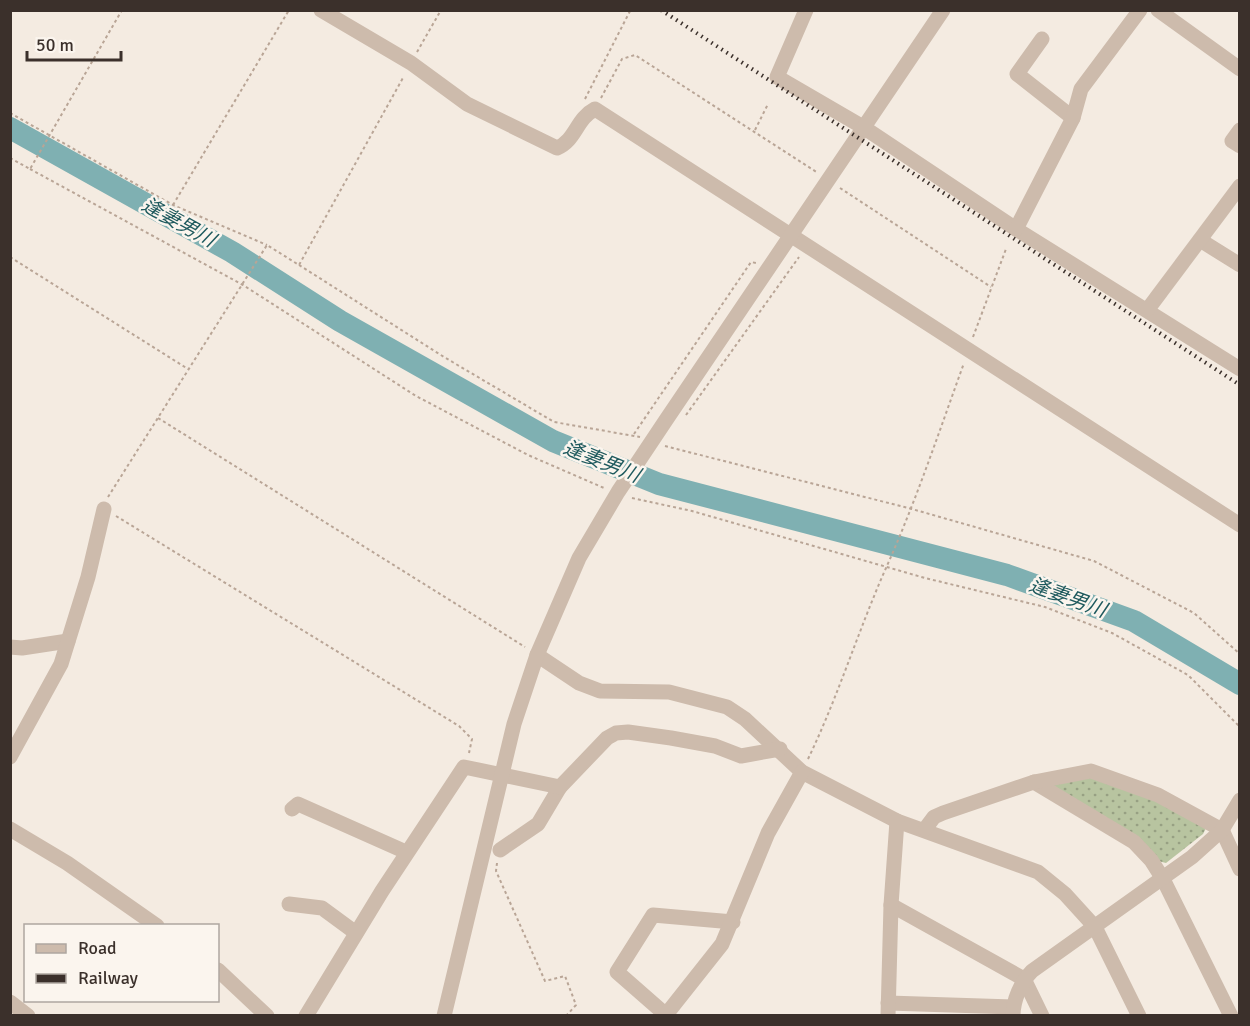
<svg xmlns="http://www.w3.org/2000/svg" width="1250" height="1026" font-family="Signika,'Noto Sans JP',sans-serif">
  <defs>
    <pattern id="grass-dots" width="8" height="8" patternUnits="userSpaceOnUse" patternTransform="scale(1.5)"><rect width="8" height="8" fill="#b8c4a0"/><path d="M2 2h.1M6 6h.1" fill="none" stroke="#97a083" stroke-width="1.8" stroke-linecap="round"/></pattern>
  </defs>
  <rect width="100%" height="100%" fill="#f4ebe1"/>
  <polygon fill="url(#grass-dots)" points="1078,774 1157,797 1207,826 1203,834 1166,863 1158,861 1057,793 1052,782"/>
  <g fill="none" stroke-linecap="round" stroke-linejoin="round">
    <polyline stroke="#7fb0b2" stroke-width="22" points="10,128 232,252 340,321 553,441 659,484 1007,575 1134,621 1240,684"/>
    <g stroke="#b9a596" stroke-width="2" stroke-dasharray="3 3" stroke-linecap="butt">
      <polyline points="417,52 441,10"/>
      <polyline points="601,98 622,59 635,55 818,173"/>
      <polyline points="585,99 630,11"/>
      <polyline points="10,113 173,205 267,245"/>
      <polyline points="755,130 768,104"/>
      <polyline points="10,158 30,169 122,10"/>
      <polyline points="30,169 243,285 416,396 528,455 604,488"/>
      <polyline points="840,188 991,287"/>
      <polyline points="173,205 289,10"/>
      <polyline points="10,257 188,369"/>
      <polyline points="299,265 444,357 554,422 640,437"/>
      <polyline points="973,337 1006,249"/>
      <polyline points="686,415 799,257"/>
      <polyline points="158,418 525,647"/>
      <polyline points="634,434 751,262 756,263"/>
      <polyline points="665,446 912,509 1094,561 1194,613 1240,654"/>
      <polyline points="108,497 267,245 299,265 404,76"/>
      <polyline points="632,498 692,511 925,578 1045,607 1112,633 1188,675 1240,727"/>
      <polyline points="116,516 459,726 472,739 469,753"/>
      <path d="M808,759C838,697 858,631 886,568C916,501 939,432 964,363"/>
      <polyline points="497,863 496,871 545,981 565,976 576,1005 566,1016"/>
    </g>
    <g stroke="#cdbbac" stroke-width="15">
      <path d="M321,10L411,63L467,104L557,148C576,140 576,119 595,109L1240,525"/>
      <polyline points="806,10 777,77 863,127 1016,229 1240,369"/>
      <polyline points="1158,10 1240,69"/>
      <polyline points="1042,39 1017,74 1073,118"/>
      <polyline points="1240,130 1232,141 1240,146"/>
      <polyline points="1016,229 1073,118 1081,89 1140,10"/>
      <polyline points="1200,240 1240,265"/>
      <polyline points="1148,309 1240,186"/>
      <polyline points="10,647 22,648 68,641"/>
      <polyline points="537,655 579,683 600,691 669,692 727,707 745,719 802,772 897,821 1038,872 1065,894 1095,927 1139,1016"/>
      <polyline points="10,757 61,664 88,577 104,509"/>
      <polyline points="1034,782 1134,842 1151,860 1163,879 1231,1016"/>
      <polyline points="292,809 298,804 406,852"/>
      <polyline points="10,829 67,863 157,926"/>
      <polyline points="925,829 934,817 943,813 1034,782 1091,771 1158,795 1222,830 1240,869"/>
      <polyline points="500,850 538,824 560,787"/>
      <polyline points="289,904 322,908 356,933"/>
      <polyline points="891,905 1024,979 1042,1016"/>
      <polyline points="218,970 267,1016"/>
      <polyline points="10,1002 28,1016"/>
      <polyline points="888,1003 1013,1007"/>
      <polyline points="666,1015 617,972 653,915 733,922"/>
      <polyline points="306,1016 382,891 464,767 560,787 607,738 616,733 628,732 671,738 715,746 741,756 780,749"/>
      <polyline points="444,1016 514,724 537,655 579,558 618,492 666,420 943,10"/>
      <polyline points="665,1016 722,944 768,833 802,772"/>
      <polyline points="888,1016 891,905 897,821"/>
      <path d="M1013,1016C1013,1000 1021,982 1032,971L1192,857L1222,830L1240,800"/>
    </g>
    <polyline stroke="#3b302b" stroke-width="4" stroke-dasharray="1.5 4.5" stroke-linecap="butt" points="661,10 1240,385"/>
  </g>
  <g text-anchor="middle" stroke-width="5" stroke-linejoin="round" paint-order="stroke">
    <g font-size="20" font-style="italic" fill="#1f5a5e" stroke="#fbf5ee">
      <text transform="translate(179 222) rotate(29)" y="7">逢妻男川</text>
      <text transform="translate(602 461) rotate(22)" y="7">逢妻男川</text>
      <text transform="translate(1068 597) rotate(20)" y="7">逢妻男川</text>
    </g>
  </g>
  <rect width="1250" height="1026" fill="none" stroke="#3b302b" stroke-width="24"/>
  <rect x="24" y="924" width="195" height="78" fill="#fbf5ee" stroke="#aea6a0" stroke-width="1.5"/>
  <rect x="36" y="944" width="30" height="9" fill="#cdbbac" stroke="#aea6a0" stroke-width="1.5"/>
  <text x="78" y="954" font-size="18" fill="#3b302b">Road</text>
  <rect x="36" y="974" width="30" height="9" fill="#3b302b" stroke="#aea6a0" stroke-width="1.5"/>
  <text x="78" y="984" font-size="18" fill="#3b302b">Railway</text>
  <path d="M27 51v9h94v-9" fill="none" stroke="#3b302b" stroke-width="3"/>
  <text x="36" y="51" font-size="18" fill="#3b302b" stroke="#fbf5ee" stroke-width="4.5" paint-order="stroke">50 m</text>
</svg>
